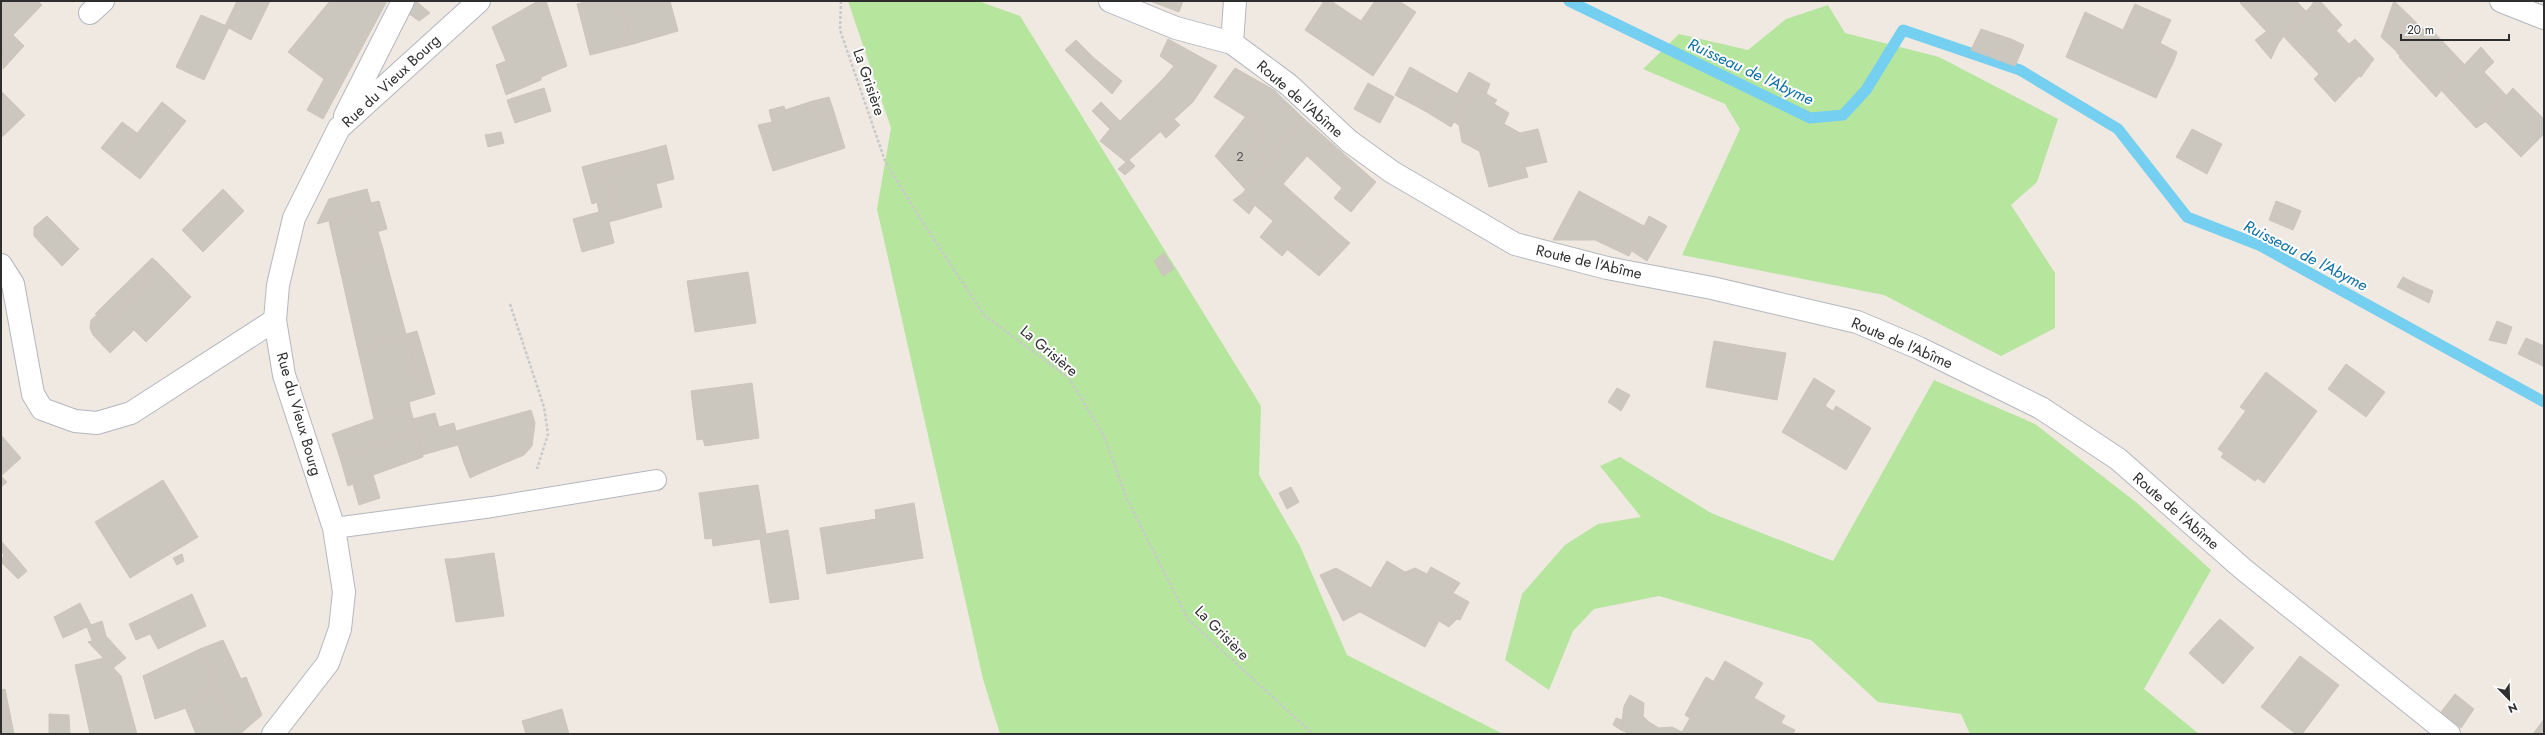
<svg xmlns="http://www.w3.org/2000/svg" width="2545" height="735" font-family="Jost,sans-serif">
  <rect width="100%" height="100%" fill="#efe9e1"/>
  <g fill="#b6e59e">
    <polygon points="848,1 978,1 1020,16 1261,406 1259,475 1300,546 1347,655 1503,734 1000,734 983,679 877,209 891,128"/>
    <polygon points="1828,5 1845,33 1939,57 2058,119 2037,182 2011,205 2055,273 2055,328 2001,356 1884,295 1682,255 1740,129 1725,104 1643,69 1679,34 1748,50 1786,19"/>
    <polygon points="1934,380 2035,424 2137,503 2211,570 2144,689 2199,734 1970,734 1961,714 1878,702 1811,640 1659,596 1594,609 1573,631 1549,690 1505,660 1522,594 1565,545 1598,524 1641,517 1600,466 1620,457 1711,513 1833,561"/>
  </g>
  <g fill="none" stroke-linecap="round" stroke-linejoin="round">
    <polyline stroke="#75cff0" stroke-width="11" points="1569,1 1810,118 1843,115 1866,90 1903,30 2020,70 2118,129 2187,217 2259,245 2544,402"/>
  </g>
  <g fill="#cbc7bf" stroke="#cbc5ba">
    <polygon points="3,1 38,1 42,5 13,35 24,46 3,69 1,3"/>
    <polygon points="237,1 270,1 251,40 225,26"/>
    <polygon points="387,1 323,119 307,110 324,79 288,52 330,1"/>
    <polygon points="416,1 430,13 419,21 408,13"/>
    <polygon points="538,1 546,1 567,66 541,77 541,80 506,95 496,65 506,61 492,27"/>
    <polygon points="588,1 620,1 633,44 590,55 577,4"/>
    <polygon points="620,1 670,1 678,31 633,44"/>
    <polygon points="1150,1 1183,1 1179,12"/>
    <polygon points="1324,1 1331,1 1361,21 1375,1 1399,1 1416,12 1373,76 1305,30"/>
    <polygon points="2242,1 2296,1 2306,11 2282,35 2283,37 2278,44 2240,3"/>
    <polygon points="2314,1 2320,1 2342,25 2337,30 2312,5"/>
    <polygon points="2394,1 2419,25 2395,50 2381,37"/>
    <polygon points="2135,4 2171,20 2156,52 2174,61 2156,98 2066,57 2085,12 2123,30"/>
    <polygon points="2312,5 2349,44 2355,39 2374,59 2361,77 2359,76 2335,102 2314,79 2319,74 2282,35"/>
    <polygon points="201,15 229,27 204,80 176,67"/>
    <polygon points="2419,25 2425,31 2400,56 2395,50"/>
    <polygon points="2429,27 2464,64 2436,97 2399,57"/>
    <polygon points="1981,29 2011,39 2001,61 1971,50"/>
    <polygon points="2267,31 2278,44 2271,59 2255,40"/>
    <polygon points="1168,39 1217,66 1193,102 1129,160 1135,166 1125,175 1118,169 1126,162 1100,141 1110,129 1092,111 1101,102 1120,121 1162,80 1174,66 1160,56"/>
    <polygon points="2011,39 2024,45 2015,66 2001,61"/>
    <polygon points="1076,40 1094,58 1122,81 1112,94 1065,50"/>
    <polygon points="2160,43 2177,52 2174,61 2156,52"/>
    <polygon points="2481,47 2494,62 2484,72 2507,96 2484,120 2485,122 2476,128 2441,90"/>
    <polygon points="1410,67 1440,84 1425,111 1395,95"/>
    <polygon points="1235,68 1274,90 1303,118 1267,163 1253,148 1262,137 1256,132 1260,126 1214,97"/>
    <polygon points="1469,72 1490,84 1486,94 1474,87 1467,99 1457,94"/>
    <polygon points="1368,83 1394,97 1380,123 1354,109"/>
    <polygon points="1440,84 1467,99 1451,127 1425,111"/>
    <polygon points="1474,87 1497,100 1494,104 1509,113 1504,124 1520,133 1538,129 1547,162 1525,167 1528,177 1489,187 1476,138 1462,142 1459,125 1454,122"/>
    <polygon points="544,88 551,111 515,123 507,100"/>
    <polygon points="2513,88 2544,119 2544,134 2521,157 2484,120"/>
    <polygon points="1,91 25,115 1,138"/>
    <polygon points="829,97 834,112 818,117 813,101"/>
    <polygon points="813,101 818,117 834,112 845,148 773,171 758,125 772,122 769,110 784,106 785,110"/>
    <polygon points="162,102 186,121 140,179 116,160"/>
    <polygon points="1246,116 1260,126 1256,132 1262,137 1253,148 1267,163 1245,189 1215,156"/>
    <polygon points="1303,118 1376,182 1351,212 1334,198 1342,188 1307,156 1283,184 1338,233 1318,258 1296,240 1282,256 1260,237 1273,221 1242,194"/>
    <polygon points="1174,119 1180,125 1166,138 1160,131"/>
    <polygon points="122,122 137,133 116,160 101,148"/>
    <polygon points="2192,129 2222,144 2207,174 2176,157"/>
    <polygon points="501,132 504,143 488,147 485,135"/>
    <polygon points="1476,138 1479,151 1462,142"/>
    <polygon points="666,145 674,179 656,184 662,207 620,219 605,177 624,172 622,164 645,158 644,151"/>
    <polygon points="644,151 645,158 622,164 624,172 605,177 600,162"/>
    <polygon points="600,162 605,177 586,182 582,167"/>
    <polygon points="605,177 620,219 609,222 614,243 582,252 573,219 599,212 597,202 592,204 586,182"/>
    <polygon points="223,189 244,211 203,252 182,230"/>
    <polygon points="367,189 371,203 363,205 364,211 317,224 329,199"/>
    <polygon points="1579,191 1644,226 1629,256 1595,240 1553,240"/>
    <polygon points="1242,194 1255,205 1249,214 1233,200"/>
    <polygon points="379,201 387,229 370,234 363,205"/>
    <polygon points="2276,201 2289,206 2281,225 2269,220"/>
    <polygon points="2289,206 2301,211 2293,230 2281,225"/>
    <polygon points="364,211 370,234 378,232 383,249 338,261 329,221"/>
    <polygon points="47,216 79,249 62,266 34,236 34,227"/>
    <polygon points="1649,216 1667,226 1647,261 1632,251"/>
    <polygon points="1338,233 1350,243 1319,276 1288,250 1296,240 1318,258"/>
    <polygon points="383,249 385,257 340,269 338,261"/>
    <polygon points="1164,253 1174,269 1163,276 1154,261"/>
    <polygon points="385,257 406,334 358,350 340,269"/>
    <polygon points="152,258 157,262 143,275 148,280 112,316 104,313 95,314"/>
    <polygon points="157,262 191,297 146,342 134,330 110,353 93,335 90,328 91,320 99,313 112,316 148,280 143,275"/>
    <polygon points="748,272 756,323 695,332 687,281"/>
    <polygon points="2403,277 2417,284 2413,295 2397,287"/>
    <polygon points="2417,284 2433,291 2429,303 2413,295"/>
    <polygon points="2497,321 2512,327 2506,344 2489,340"/>
    <polygon points="417,331 430,376 418,379 406,334"/>
    <polygon points="406,334 418,379 430,376 435,394 409,402 411,411 374,419 358,350"/>
    <polygon points="2526,338 2544,346 2539,364 2518,354"/>
    <polygon points="1714,341 1748,347 1747,354 1713,347"/>
    <polygon points="1713,347 1747,354 1748,347 1786,353 1777,400 1706,387"/>
    <polygon points="2544,349 2544,367 2539,364"/>
    <polygon points="2346,364 2385,392 2366,417 2328,389"/>
    <polygon points="2266,372 2271,376 2246,411 2240,407"/>
    <polygon points="2271,376 2317,411 2264,483 2218,449"/>
    <polygon points="1814,378 1835,391 1825,406 1833,411 1836,406 1871,428 1846,470 1782,432"/>
    <polygon points="752,383 759,438 705,446 703,439 697,440 691,391"/>
    <polygon points="1617,388 1630,395 1621,411 1608,402"/>
    <polygon points="531,410 535,423 532,446 524,455 476,475 471,460 464,463 458,445 422,455 413,419 435,413 439,427 454,423 456,431"/>
    <polygon points="411,411 417,433 340,458 332,434 374,419"/>
    <polygon points="417,433 423,457 373,475 380,498 359,505 353,484 348,486 340,458"/>
    <polygon points="1,435 21,458 1,476 7,482 1,487"/>
    <polygon points="2224,453 2258,478 2255,481 2221,457"/>
    <polygon points="471,460 476,475 470,478 464,463"/>
    <polygon points="163,480 198,537 130,578 95,522"/>
    <polygon points="758,485 766,534 788,530 799,599 770,603 760,539 713,546 712,538 705,539 699,493"/>
    <polygon points="1291,487 1299,502 1287,509 1279,493"/>
    <polygon points="914,503 923,558 827,574 820,528 876,519 875,510"/>
    <polygon points="1,541 18,560 6,567 1,562 4,555 1,551"/>
    <polygon points="494,553 504,616 456,622 450,585 456,584 452,559"/>
    <polygon points="182,554 184,561 177,565 173,558"/>
    <polygon points="445,559 452,559 456,584 450,585"/>
    <polygon points="18,560 27,571 18,579 6,567"/>
    <polygon points="1387,561 1405,572 1415,568 1427,574 1431,567 1460,583 1453,593 1469,602 1460,620 1457,619 1449,627 1439,621 1425,647 1360,612 1343,621 1320,575 1336,568 1371,588"/>
    <polygon points="192,594 206,626 158,649 142,618"/>
    <polygon points="80,603 91,625 102,621 106,636 92,640 87,627 63,638 54,617"/>
    <polygon points="142,618 150,634 136,640 129,624"/>
    <polygon points="2220,619 2254,648 2249,653 2215,624"/>
    <polygon points="2215,624 2249,653 2223,684 2189,653"/>
    <polygon points="106,636 126,658 113,668 88,642"/>
    <polygon points="223,640 241,679 246,677 262,715 240,734 238,734 200,649"/>
    <polygon points="200,649 218,690 185,707 186,708 155,719 143,676"/>
    <polygon points="2300,656 2339,685 2302,734 2296,734 2261,707"/>
    <polygon points="104,658 121,676 137,734 90,734 75,665"/>
    <polygon points="1725,661 1741,670 1738,675 1722,666"/>
    <polygon points="1722,666 1738,675 1741,670 1763,683 1754,698 1785,716 1781,723 1795,730 1793,734 1630,734 1621,730 1624,706 1630,695 1644,703 1643,716 1649,722 1659,728 1672,727 1682,732 1690,718 1685,715 1693,700 1705,697"/>
    <polygon points="1706,677 1713,681 1705,697 1693,700"/>
    <polygon points="5,689 14,734 1,734 1,690"/>
    <polygon points="218,690 238,734 196,734 185,707"/>
    <polygon points="2455,694 2474,709 2461,728 2441,712"/>
    <polygon points="562,709 569,734 526,734 522,721"/>
    <polygon points="49,714 69,715 70,734 49,734"/>
    <polygon points="1616,718 1622,720 1621,730 1613,725"/>
    <polygon points="2544,719 2544,734 2533,734"/>
  </g>
  <g fill="none" stroke-linecap="round" stroke-linejoin="round">
    <g stroke="#b4b7c1" stroke-width="22">
      <polyline id="lane" points="334,528 492,507 656,480"/>
    </g>
    <g stroke="#b4b7c1" stroke-width="24">
      <g id="street">
        <polyline points="1110,1 1176,28 1232,43 1289,85 1349,141 1392,172 1515,244 1607,268 1712,288 1857,322 1919,348 2041,408 2118,459 2243,569 2449,734"/>
        <polyline points="2501,1 2544,18"/>
        <polyline points="90,13 103,1"/>
        <polyline points="1232,43 1235,1"/>
        <polyline points="345,116 403,1"/>
        <polyline points="1,265 13,284 33,394 42,409 75,421 97,423 131,413 275,320"/>
        <polyline points="273,734 328,663 340,629 344,592 334,528 284,375 275,320 278,285 294,218 339,128 479,1"/>
      </g>
    </g>
    <g stroke="#c9c9c9" stroke-width="2.5" stroke-dasharray="3 2" stroke-linecap="butt">
      <polyline points="841,1 840,30 885,161 920,218 984,315 1069,378 1104,436 1127,499 1188,619 1313,734"/>
      <polyline points="510,304 544,407 548,434 537,469"/>
    </g>
    <use href="#lane" stroke="#fff" stroke-width="20"/>
    <use href="#street" stroke="#fff" stroke-width="22"/>
  </g>
  <g text-anchor="middle" stroke-width="4" stroke-linejoin="round" paint-order="stroke">
    <g font-size="13" fill="#555452">
      <text x="1240" y="161">2</text>
    </g>
    <g font-size="15" fill="#2e2e2e" stroke="#fff">
      <text transform="translate(391 81) rotate(-43)" y="5">Rue du Vieux Bourg</text>
      <text transform="translate(869 82) rotate(71)" y="5">La Grisière</text>
      <text transform="translate(1300 99) rotate(41)" y="5">Route de l'Abîme</text>
      <text transform="translate(1589 262) rotate(13)" y="5">Route de l'Abîme</text>
      <text transform="translate(1902 343) rotate(23)" y="5">Route de l'Abîme</text>
      <text transform="translate(1049 351) rotate(40)" y="5">La Grisière</text>
      <text transform="translate(299 414) rotate(74)" y="5">Rue du Vieux Bourg</text>
      <text transform="translate(2176 511) rotate(41)" y="5">Route de l'Abîme</text>
      <text transform="translate(1222 633) rotate(45)" y="5">La Grisière</text>
    </g>
    <g font-size="16" font-style="italic" fill="#0d6fa3" stroke="#fff">
      <text transform="translate(1751 71) rotate(25)" y="6">Ruisseau de l'Abyme</text>
      <text transform="translate(2306 255) rotate(27)" y="6">Ruisseau de l'Abyme</text>
    </g>
  </g>
  <rect width="2545" height="735" fill="none" stroke="#2e2e2e" stroke-width="4"/>
  <g transform="translate(2509 699) rotate(157)" stroke="#ffffff" stroke-width="3" paint-order="stroke">
  <path d="M0-3L7 15L0 10L-7 15Z" fill="#2e2e2e"/>
  <text y="-6" font-size="11" font-weight="bold" text-anchor="middle" fill="#2e2e2e">N</text>
  </g>
  <path d="M2401 34v6h108v-6" fill="none" stroke="#2e2e2e" stroke-width="2"/>
  <text x="2407" y="34" font-size="12" fill="#2e2e2e" stroke="#ffffff" stroke-width="3" paint-order="stroke">20 m</text>
</svg>
